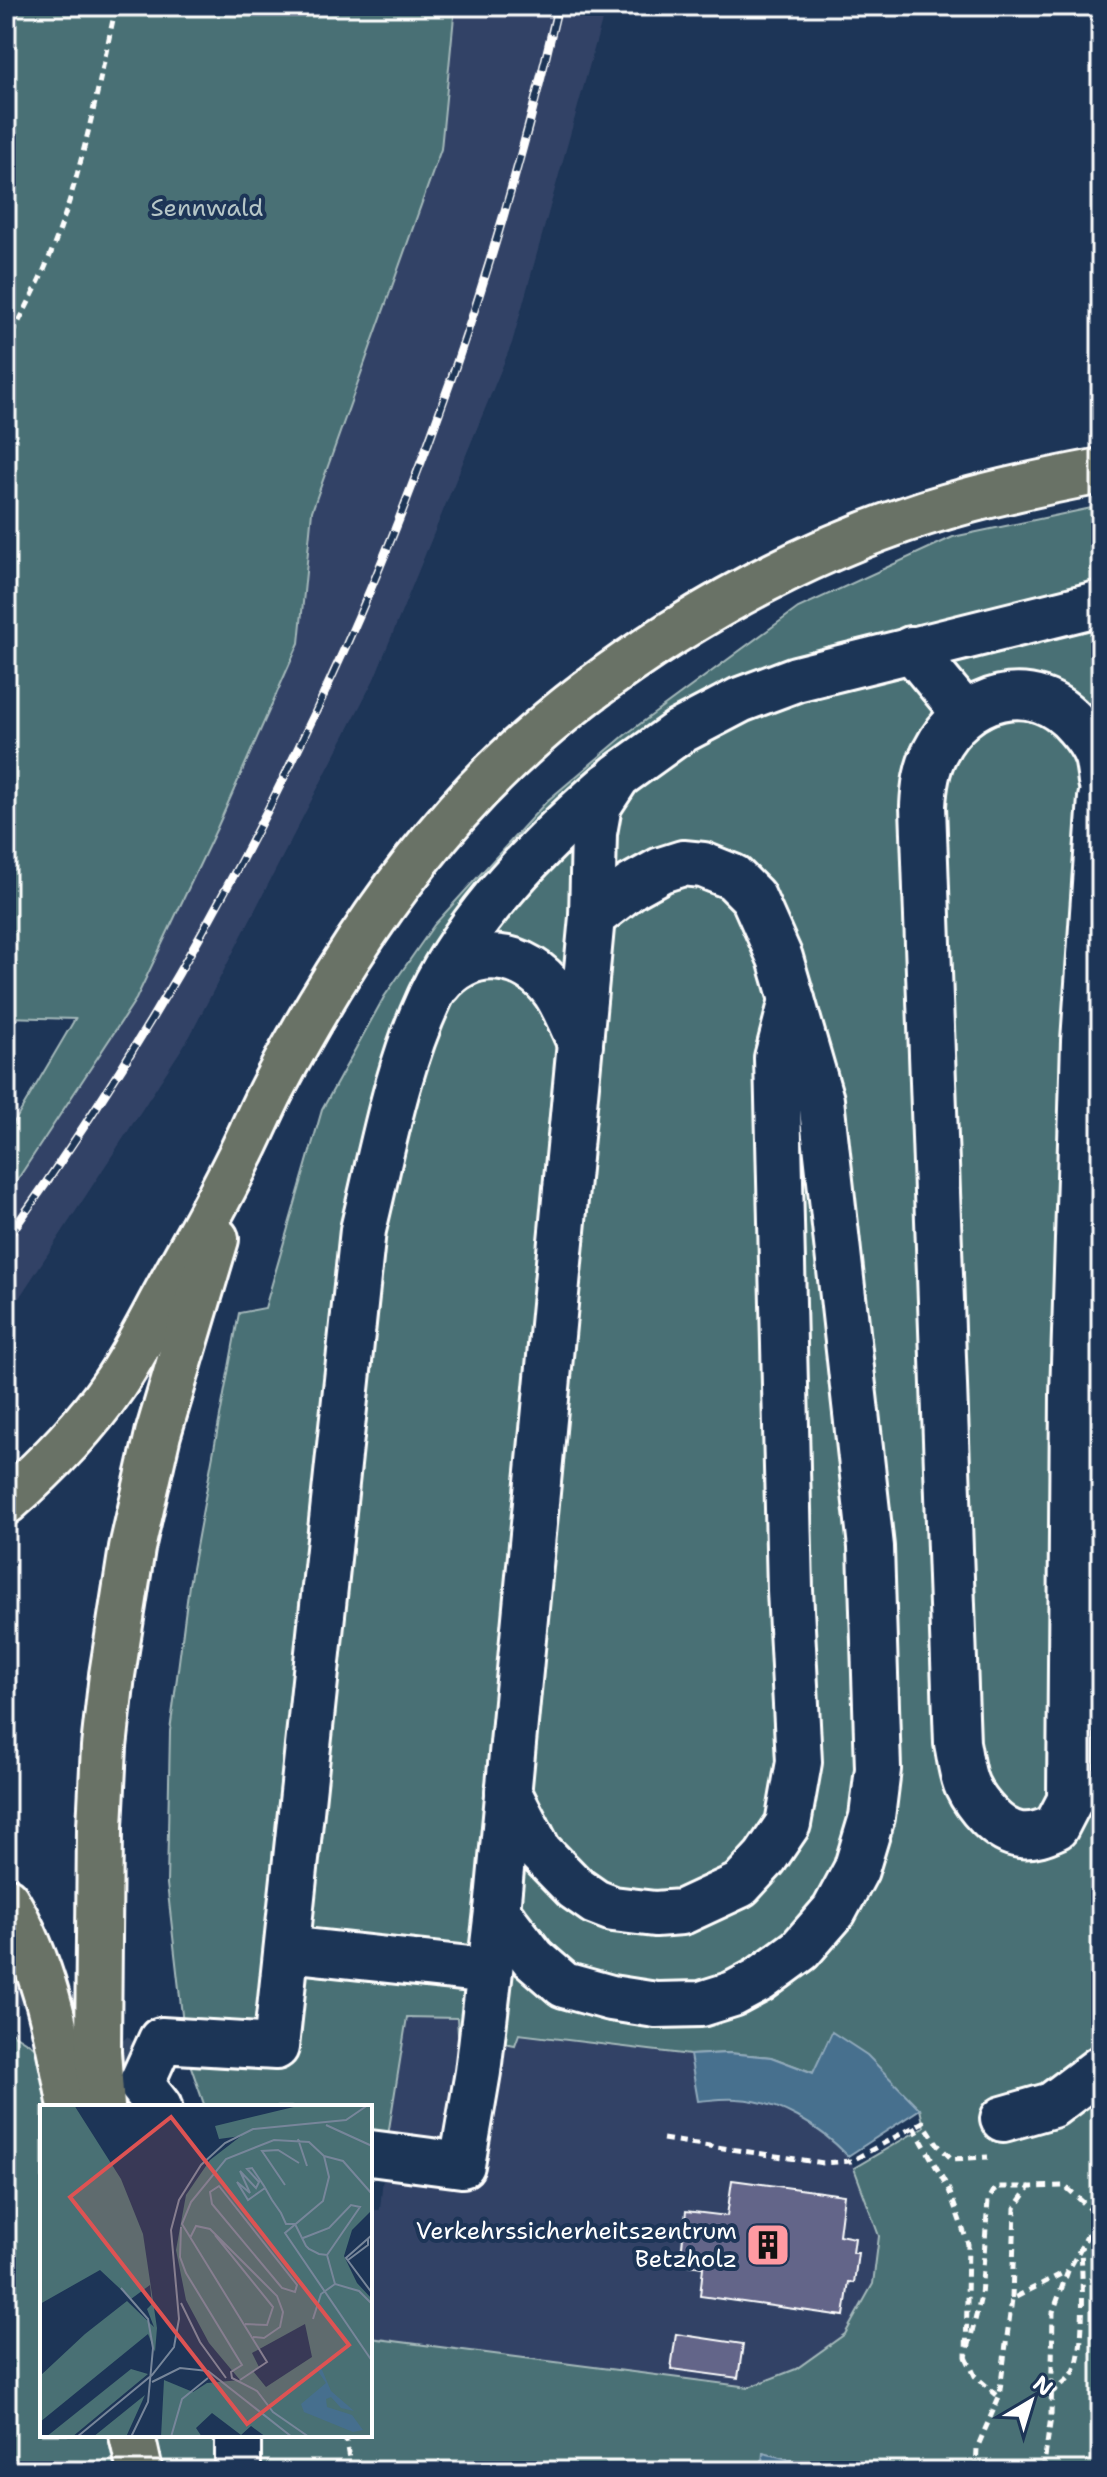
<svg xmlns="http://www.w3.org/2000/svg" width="1107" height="2477" font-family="'Shantell Sans',sans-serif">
  <rect width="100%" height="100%" fill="#1d3557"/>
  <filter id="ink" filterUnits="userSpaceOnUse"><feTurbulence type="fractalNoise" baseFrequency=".0125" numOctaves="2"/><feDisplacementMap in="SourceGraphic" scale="16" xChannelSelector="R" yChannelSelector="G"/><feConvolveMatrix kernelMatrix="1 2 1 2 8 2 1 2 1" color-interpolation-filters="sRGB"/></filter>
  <g filter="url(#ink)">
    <g fill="#324366">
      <polygon points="455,6 606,6 512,343 374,679 190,1036 6,1318 6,1197 108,1043 299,643 312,511 441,149"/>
      <polygon points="407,2017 458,2018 482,2037 515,2045 519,2034 690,2055 698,2101 738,2099 765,2104 802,2118 831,2139 851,2161 879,2236 873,2284 845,2334 796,2369 749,2387 370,2338 370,2210 380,2210 385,2154"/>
    </g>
    <g fill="#497074" stroke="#a4b8ba" stroke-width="2">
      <polygon points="6,6 455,6 441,149 312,511 299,643 217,828 136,999 6,1197 6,1136 75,1019 6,1017"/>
      <polygon points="1101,506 1101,2471 6,2471 6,2029 129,2107 42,2107 42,2435 370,2435 370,2338 749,2387 796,2369 845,2334 873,2284 879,2236 854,2168 924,2127 920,2109 832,2033 814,2073 771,2057 728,2053 690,2055 519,2034 515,2045 458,2034 457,2018 407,2017 385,2154 370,2153 370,2107 205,2107 182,2041 182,2015 167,1884 170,1731 189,1585 239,1313 265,1308 322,1110 384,997 434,925 547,801 625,735 798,608 953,537"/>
    </g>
    <g fill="#466f8e" stroke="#90a9bb" stroke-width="2">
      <path d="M832,2032L867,2055L920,2109L848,2156C819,2126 780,2101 737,2099C724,2098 711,2100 698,2101L690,2055L728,2053L771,2057L813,2073Z"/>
      <polygon points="763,2453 805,2463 805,2471 761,2471"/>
    </g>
    <g fill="#636589" stroke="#fff" stroke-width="2">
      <polygon points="732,2180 844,2195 839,2235 855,2238 853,2253 858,2253 854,2283 849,2282 844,2316 700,2296 703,2267 680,2264 686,2211 727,2216"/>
      <polygon points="676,2334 743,2344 738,2378 671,2369"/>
    </g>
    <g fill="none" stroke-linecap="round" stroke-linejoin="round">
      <path stroke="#344968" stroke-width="44" stroke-dasharray="44 22" stroke-linecap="butt" d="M6,1974C61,1997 102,2039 141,2084"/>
      <g stroke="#fff" stroke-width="50">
        <g id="minor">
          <polyline points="911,649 965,714"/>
          <path d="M1101,782C1100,774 1099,765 1097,757C1093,746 1085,735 1077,726C1034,674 963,695 935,752C926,769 924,787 923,806L957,1743C960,1756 961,1773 967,1786C976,1805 998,1832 1020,1835C1033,1837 1045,1832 1056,1827L1070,1800L1073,1395L1080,1177L1084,1041L1101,798"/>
          <path d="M439,984C472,944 526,951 555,992C565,1007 572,1026 580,1043"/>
          <polyline points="508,1791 539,1851 575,1888 595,1902 613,1909 655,1914 682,1912 740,1885 765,1858 788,1824 799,1762 790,1590 777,1058 792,1000"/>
          <polyline points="497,1911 533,1958 564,1985 611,1998 656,2005 701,2004 733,1994 759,1980 800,1950 834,1911 856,1870 872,1817 878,1769 871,1547 821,1100 780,958 753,897 733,877 703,865 683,863 661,870 632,886 592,917"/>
          <polyline points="287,1949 489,1971"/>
          <path d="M159,2107L141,2084L161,2040L276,2047L363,1230C382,1152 396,1070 430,997C469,915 541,843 609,784"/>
          <polyline points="1003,2119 1052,2105 1101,2068"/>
          <polyline points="370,2153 462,2165 478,2072 497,1911 592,917 594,833 599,805 618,776 679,732 740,700 796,679 1101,603"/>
          <polyline points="238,2471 238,2435"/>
        </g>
      </g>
      <g stroke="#fff" stroke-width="50">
        <g id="highway">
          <path d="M6,1502C46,1467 83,1430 113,1386C134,1356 150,1323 168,1290C192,1246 217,1203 239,1158C251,1135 261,1110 273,1087C324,990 384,895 457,812C574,680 757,567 925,513C982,495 1042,482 1101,471"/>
          <path d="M6,1900C45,1966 57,2033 71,2107"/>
          <polyline points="102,2107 98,2051 100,1827 104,1747 112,1675 132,1548 158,1434 216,1239"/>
          <polyline points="132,2435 140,2471"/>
        </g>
      </g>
      <g stroke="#fff" stroke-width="5" stroke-dasharray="8 6" stroke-linecap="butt">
        <path d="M6,346C20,319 35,292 47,263C81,181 97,92 116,6"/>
        <polyline points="914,2127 949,2190 968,2244 966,2357 981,2296 988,2201 996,2187 1030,2187"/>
        <polyline points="663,2139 823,2163 851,2161 923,2122 939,2146 952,2159 988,2157"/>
        <polyline points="1012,2298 1015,2208 1030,2187 1065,2186 1097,2215"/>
        <polyline points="966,2357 975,2376 999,2397"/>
        <path d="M1051,2393C1058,2387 1070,2379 1074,2371C1086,2347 1082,2275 1081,2246"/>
        <polyline points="345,2435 351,2471"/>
        <polyline points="976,2471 977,2448 999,2397 1012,2299 1067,2271"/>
        <polyline points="1043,2471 1051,2417 1053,2312 1068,2271 1101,2211"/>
      </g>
      <use href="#minor" stroke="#1d3557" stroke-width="44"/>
      <use href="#highway" stroke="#697266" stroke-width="44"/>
      <g stroke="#fff" stroke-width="9">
        <path id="rail" d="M6,1240C272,869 457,450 558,6"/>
      </g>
      <use href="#rail" stroke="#1d3557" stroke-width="6" stroke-dasharray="18" stroke-linecap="butt"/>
    </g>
  </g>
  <defs>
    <g id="building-square" transform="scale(2.3)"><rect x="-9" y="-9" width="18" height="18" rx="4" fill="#ff9aa2" stroke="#1d3557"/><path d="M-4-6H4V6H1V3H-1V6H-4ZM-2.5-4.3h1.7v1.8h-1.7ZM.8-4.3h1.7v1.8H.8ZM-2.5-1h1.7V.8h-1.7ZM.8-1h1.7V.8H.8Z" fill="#111"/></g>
  </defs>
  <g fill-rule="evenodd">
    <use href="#building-square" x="768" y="2245"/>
  </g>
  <g text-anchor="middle" stroke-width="8" stroke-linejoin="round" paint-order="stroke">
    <g font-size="24" fill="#b6c6c7" stroke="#1d3557">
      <text x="207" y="216">Sennwald</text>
    </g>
    <g font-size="24" fill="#fff" stroke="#1d3557" text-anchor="end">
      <text x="737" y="2239">Verkehrssicherheitszentrum<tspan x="737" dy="28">Betzholz</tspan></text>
    </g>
  </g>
  <g transform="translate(40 2105)">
    <rect width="332" height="332" fill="#1d3557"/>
    <path d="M0,0H34L81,74L103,129L117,223L115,247L108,229L0,317V271L45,229L87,196L114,222L107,204L112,199L110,180L91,194L60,165L0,199ZM262,0H332V105L312,125L304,151L317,178L332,194V332H226L211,321L201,330L172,308L156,323L162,332H121L124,275L153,287L167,278L200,275L169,238L146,195L136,145L146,90L170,55L201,31L179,34L175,21ZM265,219L272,252L226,282L213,266L219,262L212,248ZM91,264L108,269L32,332H6ZM105,290L86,332H53Z" fill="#497074" fill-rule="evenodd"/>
    <path d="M280,260L291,286L314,306L301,303L291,292L286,294L287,302L312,310L323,325L313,327L264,307L261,299L286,278L275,262Z" fill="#466f8e"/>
    <path fill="none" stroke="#77869a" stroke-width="2" d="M286,20L332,41M258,34L267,61M284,51L303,56L332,89M245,80L222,46L238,45L259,58M179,81L257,180L255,187L242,183L172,99L170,87ZM225,83L208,95L197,77L210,88L200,66L216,83L219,77L207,64L212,63L224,81L232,95L241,108L246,119H255L266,141L269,144L279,149L287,150L320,102L311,100L289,123L263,133M141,122L140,152L146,168L202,260L191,267L192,273L217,286L233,307L269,332M175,130L233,202L227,220L205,219M332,130L306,153L332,188M150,133L156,121L170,124L237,191L243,207L240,222L224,233L213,232M287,150L295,179L319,186L332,199M308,155L328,140V133M81,183L108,214L113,243L108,297L91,332M141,198L160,237L186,273M273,214L281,189L295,179M200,275L227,257L142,119L151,97L186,54L234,35L269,37L284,51L289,72L283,96L245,128L332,256M112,277L140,263L168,266L252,332M37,332L112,270L134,242L139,214L131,125L139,95L161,60L185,38L213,24L306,15L328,0M131,332L142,294L168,273"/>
    <path fill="#de5353" fill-opacity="0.15" stroke="#de5353" stroke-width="4" d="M131,12L309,240L207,319L30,92Z"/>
    <rect width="332" height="332" fill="none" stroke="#fff" stroke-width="4"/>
  </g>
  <rect width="1107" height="2477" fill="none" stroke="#1d3557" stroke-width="32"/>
  <rect x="16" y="16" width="1075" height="2445" fill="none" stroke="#fff" stroke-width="3" filter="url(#ink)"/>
  <g transform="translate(1031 2401) rotate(38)" stroke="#1d3557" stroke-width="6" paint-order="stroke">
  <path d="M0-6L14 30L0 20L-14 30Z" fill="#ffffff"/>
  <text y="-12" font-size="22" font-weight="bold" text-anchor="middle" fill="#ffffff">N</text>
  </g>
</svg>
